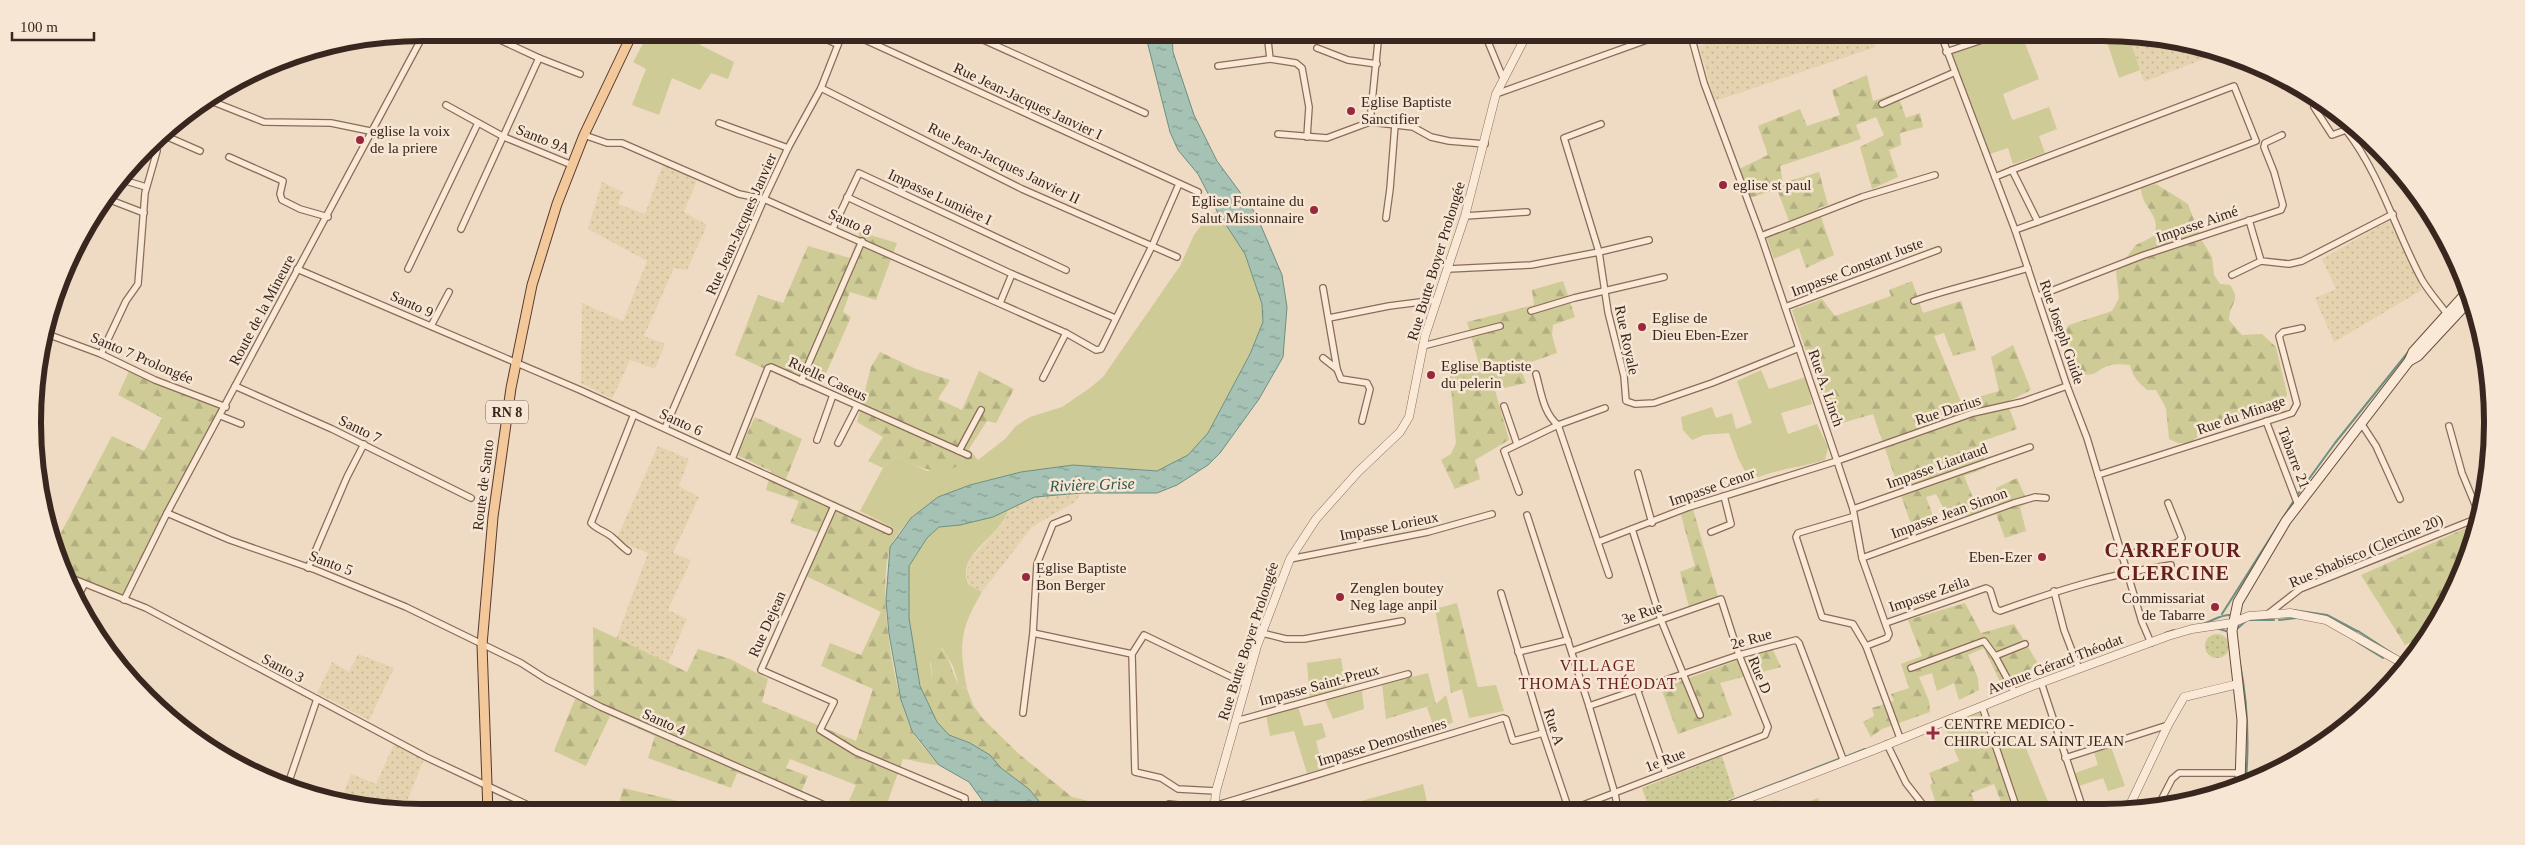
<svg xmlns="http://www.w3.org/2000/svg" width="2525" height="845" font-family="Georgia,serif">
  <defs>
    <pattern id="farmland-dots" width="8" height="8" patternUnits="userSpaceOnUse" patternTransform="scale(1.25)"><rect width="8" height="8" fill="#e5d3b0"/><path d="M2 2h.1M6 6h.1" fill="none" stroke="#c5b597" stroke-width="1.8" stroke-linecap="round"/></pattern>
    <pattern id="forest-firs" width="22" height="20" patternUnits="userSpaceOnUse" patternTransform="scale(1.25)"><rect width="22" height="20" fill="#cecb96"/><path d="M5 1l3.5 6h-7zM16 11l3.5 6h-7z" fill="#b2ae81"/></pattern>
    <pattern id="park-dots" width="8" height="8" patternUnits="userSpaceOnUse" patternTransform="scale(1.25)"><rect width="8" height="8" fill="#cecb96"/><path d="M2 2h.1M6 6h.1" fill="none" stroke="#b2ae81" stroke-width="1.8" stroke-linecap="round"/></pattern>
    <pattern id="water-ripples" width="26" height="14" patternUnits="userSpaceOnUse" patternTransform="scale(1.25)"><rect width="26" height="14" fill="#a5c2b5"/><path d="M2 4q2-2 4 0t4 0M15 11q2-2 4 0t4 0" fill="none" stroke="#879d93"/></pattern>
  </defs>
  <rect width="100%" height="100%" fill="#efdac3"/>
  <g fill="url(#farmland-dots)">
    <polygon points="1870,32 1876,47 1715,101 1699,46 1739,35 1739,33"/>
    <polygon points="2127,35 2179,40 2200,46 2204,59 2144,82"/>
    <polygon points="663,164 697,180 684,212 707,225 687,270 674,268 644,336 665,344 655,369 630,360 612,399 581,383 582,303 623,321 647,261 588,229 602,182 623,192 618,204 645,214"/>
    <polygon points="2392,219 2422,290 2334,342 2315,298 2336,289 2322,259"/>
    <polygon points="658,446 689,459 679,486 699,497 673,553 691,560 668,610 687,619 668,664 616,639 648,553 616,540"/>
    <polygon points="1081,493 1075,502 1032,527 982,592 969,585 966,573 970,559 1004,522 1008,508 1035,497"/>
    <polygon points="358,654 394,668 369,720 317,693 332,662 349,672"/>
    <polygon points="394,744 424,759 403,811 340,803 351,774 376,784"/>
  </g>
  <g fill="#cecb96">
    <polygon points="649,33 675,44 681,33 705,33 700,45 734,62 728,79 711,73 700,90 672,78 659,115 632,105 646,69 633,62"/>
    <polygon points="2015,33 2021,33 2039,79 2003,94 2011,117 2013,120 2049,107 2057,129 2039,136 2045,153 2013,164 2008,148 1990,154 1952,54"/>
    <polygon points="2128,35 2140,70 2119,78 2107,42"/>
    <polygon points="1217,211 1245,254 1262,304 1263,322 1250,354 1208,433 1188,455 1157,471 1073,465 1021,472 970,485 938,497 911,518 900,531 860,511 883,468 896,456 927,471 978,460 1005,439 1016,426 1030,417 1062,407 1090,388 1103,377 1180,266 1194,235 1209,215"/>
    <path d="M1761,370L1769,389L1806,377L1812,404L1781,413L1788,434L1817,424L1828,447L1825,460C1800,468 1773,469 1750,481L1738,458L1729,433L1704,435L1692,440L1683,430L1681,417L1712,407L1716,418L1732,413L1736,429L1752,423L1737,381Z"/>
    <path d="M1008,508C1005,536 953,553 969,585L982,592C959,630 959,646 967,689L959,685L953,666L942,648L930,663L932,678L930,683L920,686L909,618V566L927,538L939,527L960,525L993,517Z"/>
    <polygon points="1341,658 1346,689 1310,701 1307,663"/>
    <polygon points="1496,685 1504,711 1469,718 1462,689"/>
    <polygon points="1362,691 1364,709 1333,719 1325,700"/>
    <polygon points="1446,695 1453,722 1435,732 1427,707 1436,704"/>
    <polygon points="1298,707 1304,726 1322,723 1326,737 1316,741 1323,768 1307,773 1294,731 1270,736 1266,715"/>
    <polygon points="1980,712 1993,747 1959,761 1945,726"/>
    <polygon points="2023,741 2051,809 2020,809 1999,749"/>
    <polygon points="2111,747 2125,786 2108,791 2103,778 2079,786 2075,773 2098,765 2094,752"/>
    <polygon points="1423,784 1429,811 1357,811 1354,803"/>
  </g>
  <g fill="url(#forest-firs)">
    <polygon points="1867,75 1873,101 1897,93 1906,118 1920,113 1923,127 1900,133 1901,145 1889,150 1898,177 1872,189 1860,147 1884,135 1876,117 1856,125 1861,139 1780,166 1783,183 1819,172 1828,205 1818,208 1834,255 1806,268 1799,248 1774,259 1764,230 1789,221 1777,189 1750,198 1739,169 1768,155 1758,126 1800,109 1807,126 1840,115 1832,90"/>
    <path d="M2156,184L2188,204L2201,239L2212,257L2214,275L2220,284L2230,285C2242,302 2229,303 2229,320L2242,335L2262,334L2276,347L2287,394L2284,404L2277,410H2247L2223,427L2204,433L2188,443H2178L2169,439L2166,408L2156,390H2147C2138,382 2133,377 2130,365C2121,364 2112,363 2103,368C2100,369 2097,373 2093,374C2070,380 2068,344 2066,330L2069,325L2112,311L2119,298L2116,271L2136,245L2154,236C2162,213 2142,210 2141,188Z"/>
    <polygon points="860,232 897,243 876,300 850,292 843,312 851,317 824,378 810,372 804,387 735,355 758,295 783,303 808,246 850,258"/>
    <polygon points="1563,281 1575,317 1553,325 1552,335 1557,353 1520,366 1526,383 1495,390 1509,440 1475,460 1480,479 1455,489 1441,460 1451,454 1456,443 1450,376 1479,364 1467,322 1534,305 1532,290"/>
    <polygon points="1912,281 1923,313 1961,301 1976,350 1953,356 1944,333 1934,336 1961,402 1999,391 1991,357 2013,345 2031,390 2007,402 2017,429 1980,442 1986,468 1964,476 1978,510 1998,505 1996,488 2017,478 2028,503 2020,507 2026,531 2005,538 1996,514 1969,522 1964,508 1946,513 1936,494 1926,497 1933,516 1911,524 1873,414 1832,426 1792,310 1822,299 1835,316 1891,296 1889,290"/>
    <path d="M880,352L916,369L950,380L938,399L962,410L979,371L1014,389L996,423L987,421L969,449L978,460C938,473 935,476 896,456L883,468L868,461L883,437L857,422L871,367Z"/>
    <polygon points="130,369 223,408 123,596 84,580 63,569 54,546 112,436 144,451 162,418 118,395"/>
    <path d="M755,417L802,439L786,479L900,531C896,536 892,542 890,548C877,590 893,689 911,729C917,742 930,754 939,765C926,765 916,760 903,759L884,812H844L856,785L790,759L786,768L808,776L798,799L763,781L737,773L731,788L648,758L655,736L610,716L586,766L554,751L575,699L594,695L593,627L687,672L698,649L730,659L768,679L762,702L856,741L873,689L821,666L830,643L861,655L881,612L806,576L823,534L790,523L799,501L766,490L771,471L737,455Z"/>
    <polygon points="1693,509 1718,597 1689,607 1680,572 1695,566 1681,515"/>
    <polygon points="2475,524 2440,617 2428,633 2405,645 2361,575"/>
    <polygon points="1457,603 1478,688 1462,689 1451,693 1435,609"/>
    <polygon points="1965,603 1981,633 2014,624 2039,665 2001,684 1984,648 1968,655 1978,678 1979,690 1959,700 1954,683 1937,691 1932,673 1919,677 1929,701 1930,712 1882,729 1871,737 1863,722 1874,716 1872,708 1894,701 1891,694 1909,688 1901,664 1922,656 1908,620"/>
    <path d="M936,645C955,656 950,685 967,689L973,705L983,719L1019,754L1072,797L1130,811H1047L1029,789L1000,767L990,755L970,743L949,735L937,722L920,686L930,683C935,673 928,660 931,649Z"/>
    <polygon points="1772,648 1781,667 1720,683 1732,715 1678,734 1661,688"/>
    <polygon points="1428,673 1436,704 1386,719 1382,684"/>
    <polygon points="1993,747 2012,803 2002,804 1994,784 1971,793 1977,809 1938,810 1930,785 1933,783 1929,773"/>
    <polygon points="623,788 694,805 691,812 617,812"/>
    <path d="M1818,798L1823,810H1736C1758,803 1775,795 1797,806Z"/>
  </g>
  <g fill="url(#park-dots)">
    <circle cx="2217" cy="646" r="12"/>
    <polygon points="1722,756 1735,797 1704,810 1650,810 1642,788"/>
  </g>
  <polygon fill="url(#water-ripples)" stroke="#6c9081" points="1145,33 1172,33 1173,52 1194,115 1217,161 1256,214 1282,275 1287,307 1283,357 1259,399 1220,453 1208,465 1177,485 1157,493 1081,493 1035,497 993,517 960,525 939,527 927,538 909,566 909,618 920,686 937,722 949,735 970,743 990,755 1001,768 1029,789 1047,811 990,811 969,782 939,765 912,731 901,700 889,634 886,600 890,547 911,518 938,497 970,485 1021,472 1073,465 1157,471 1188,455 1208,433 1250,354 1263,322 1262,304 1245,254 1217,211 1198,174 1178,150 1170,132"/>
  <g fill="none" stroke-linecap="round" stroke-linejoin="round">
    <g stroke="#6c9081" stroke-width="2">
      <polyline points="2298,494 2335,443 2409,351"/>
      <polyline points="2299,592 2409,549"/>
      <polyline points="2293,610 2327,615 2357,631"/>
      <polyline points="2222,614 2293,502"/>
      <polyline points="2279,620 2296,618"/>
      <path d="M2201,624C2212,622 2220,614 2231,615"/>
      <polyline points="2216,628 2226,631"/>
      <polyline points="2238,628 2247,620 2274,620"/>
      <polyline points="2358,631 2398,657"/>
      <polyline points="2165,633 2174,630"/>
      <polyline points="2357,642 2383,658"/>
      <path d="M2240,664C2248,703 2249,742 2246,781"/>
      <polyline points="1845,757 1865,749"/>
      <polyline points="1707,810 1841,758"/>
    </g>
    <g stroke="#8a6b59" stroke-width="8">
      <g id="minor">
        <polyline points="810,32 837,44"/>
        <polyline points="848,32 1198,192"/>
        <polyline points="966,32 1145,113"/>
        <polyline points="1267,32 1270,59 1296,63 1302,68 1309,107 1307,137"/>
        <polyline points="1484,32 1503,78"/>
        <polyline points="1690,32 1704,83 1761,236 1837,461 1853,509 1862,558 1889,634 1887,638 1866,646 1900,738"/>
        <polyline points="1940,32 2015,230 2067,386 2087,438 2142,622 2151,643"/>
        <polyline points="1317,48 1348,60 1377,64"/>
        <polyline points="1946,52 2006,32"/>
        <polyline points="539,58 580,74"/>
        <polyline points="1218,66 1270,59"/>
        <polyline points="821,88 1022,189 1177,257"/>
        <polyline points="1496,94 1669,32"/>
        <polyline points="211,101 264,122 331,123 370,131"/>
        <polyline points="1882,104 1953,73"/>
        <polyline points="446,105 504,137 572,165"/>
        <path d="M2314,107L2332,135L2346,130C2381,175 2395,230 2422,280C2429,292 2439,303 2447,314"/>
        <polyline points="1370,122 1379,32"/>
        <polyline points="719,123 788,148"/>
        <polyline points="1601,124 1564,138 1599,252 1649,240"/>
        <polyline points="161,134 200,151"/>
        <polyline points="1278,134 1327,138 1370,122 1413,127 1431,137 1449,141 1485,144"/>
        <polyline points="584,135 607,143 622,143 739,194 764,199 1066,333 1096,350 1101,349 1152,246 1179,184"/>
        <polyline points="229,157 283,181 280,194 282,200 300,209 328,217"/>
        <polyline points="1995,177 2012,170"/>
        <polyline points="123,180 146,187"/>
        <polyline points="847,197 1012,274 1115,318"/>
        <polyline points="105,198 144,213"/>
        <polyline points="1465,216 1527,212"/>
        <polyline points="1386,218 1390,189 1395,125"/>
        <polyline points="2249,220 2261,261 2289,264 2302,261 2393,214"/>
        <polyline points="833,228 859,173 1066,270"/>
        <polyline points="461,229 539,58 483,32"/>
        <path d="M2015,230C2096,201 2176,172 2256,141L2234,86L2012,170L2038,222"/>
        <polyline points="1761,236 1862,197 1935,175"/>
        <polyline points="297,269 580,390 889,531"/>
        <polyline points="408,269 478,123"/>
        <polyline points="1448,269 1531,265 1599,252 1608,312 1624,376 1626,401 1635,404 1654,403 1712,383 1799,348"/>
        <polyline points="2232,275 2261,261"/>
        <polyline points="1323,288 1337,369"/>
        <polyline points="2038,296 2144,255 2281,210 2283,205 2274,172 2264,147 2265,143 2282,135"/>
        <path d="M1914,301C1952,288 1990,280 2028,268"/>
        <polyline points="1000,303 1012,274"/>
        <polyline points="1785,307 1938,250"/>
        <polyline points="1531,311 1574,298 1664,277"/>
        <polyline points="1329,318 1389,306 1436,300"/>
        <polyline points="431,326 449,292"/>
        <polyline points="47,334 101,354 155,380 226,407"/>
        <polyline points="1423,346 1500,326"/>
        <polyline points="101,354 126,301 138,284 145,193 157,151 148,147"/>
        <polyline points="1323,358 1337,369 1341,379 1367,383 1370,389 1362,421"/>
        <polyline points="1043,378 1066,333"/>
        <polyline points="801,381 862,241"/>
        <polyline points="235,386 332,429 471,498"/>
        <polyline points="1504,406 1517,444"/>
        <polyline points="1605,408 1558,425 1609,575"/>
        <polyline points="221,416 241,424"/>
        <polyline points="2266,421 2298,505"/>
        <polyline points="2361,423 2376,446 2400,499"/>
        <polyline points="2449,426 2462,473 2479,514"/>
        <polyline points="665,428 764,199 788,148 821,88 843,32"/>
        <polyline points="817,440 833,395"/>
        <polyline points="838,443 857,406"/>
        <polyline points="959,451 981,410"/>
        <polyline points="732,459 768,368 771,367 968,455"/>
        <polyline points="1638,473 1652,523"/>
        <polyline points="2098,475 2292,413 2297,404 2279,336 2283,332 2302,328"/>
        <path d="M1519,492L1504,451L1558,425C1543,413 1541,391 1536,374"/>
        <polyline points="834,506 761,670 834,702 820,730 856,752 965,798 965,811"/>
        <polyline points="1853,509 2030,447"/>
        <polyline points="167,513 230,540 316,570 406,607 521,663 546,679 601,707 840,812"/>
        <polyline points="1527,515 1589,706 1615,794 1618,810"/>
        <polyline points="1852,517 1798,533 1796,537 1822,617 1853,624 1866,646"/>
        <polyline points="1632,529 1661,620 1700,715"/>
        <polyline points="1711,532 1731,524 1724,496"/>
        <polyline points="1598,542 1689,507 1837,461 1973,413 2022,402 2067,386"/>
        <path d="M628,551C622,547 618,542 612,537C605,531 597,530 591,523L634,414"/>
        <polyline points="2121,556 2177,543 2182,538 2168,503"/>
        <polyline points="1862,558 2014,503 2035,497 2046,498"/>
        <polyline points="1290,559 1428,532 1492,514"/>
        <polyline points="308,568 347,477 364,444"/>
        <polyline points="66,576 146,608 426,757 543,812"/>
        <polyline points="2054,591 2064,630 2079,669"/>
        <polyline points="1501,593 1543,733 1569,810"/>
        <polyline points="76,600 84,585"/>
        <polyline points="124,600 167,513 425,32"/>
        <polyline points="2268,614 2300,589 2478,518"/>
        <path d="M1886,623L1986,588L1990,590L1996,609L2000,611C2056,591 2112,573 2171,565"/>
        <polyline points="1033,633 1132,654"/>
        <polyline points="1262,633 1286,639 1304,639 1402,621"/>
        <polyline points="1518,652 1568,640"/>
        <polyline points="1995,656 2025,644"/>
        <polyline points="1911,668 1984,641 1995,656 2015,693"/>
        <polyline points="2041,682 2083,809"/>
        <polyline points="1637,689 1666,773"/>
        <polyline points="1589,706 1739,655 1796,640 1799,643 1844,762"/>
        <polyline points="1982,706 2017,809"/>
        <polyline points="1023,713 1033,633 1037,564 1053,524 1068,518"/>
        <polyline points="1236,721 1408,674"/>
        <polyline points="1887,744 1906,783 1927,810"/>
        <polyline points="2065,758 2168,725"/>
        <polyline points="287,787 317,699"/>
        <polyline points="1216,791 1178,789 1161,778 1135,772 1132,654 1144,635 1246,684"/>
        <polyline points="1169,804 1196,807 1214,806 1503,718 1506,719 1513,741 1543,733"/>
        <polyline points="2157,808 2172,779 2179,773 2241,773"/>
        <polyline points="1570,810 1765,735 1768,727 1739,655 1721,599 1572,651"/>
      </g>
    </g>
    <g stroke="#8a6b59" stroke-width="9">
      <g id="tertiary">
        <polyline points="2128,809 2168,725 2184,697 2238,684"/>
        <polyline points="1718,810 1874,750 2032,686 2168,636 2192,629 2232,623 2249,616 2290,613 2326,620 2404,664"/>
        <polyline points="1214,811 1216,791 1257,646 1290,559 1316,519 1358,472 1400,432 1409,417 1425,336 1465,216 1496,94 1528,32"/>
      </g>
    </g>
    <g stroke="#6c4c3c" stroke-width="11">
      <g id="secondary">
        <polyline points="2409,361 2418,356 2471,299"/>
        <polyline points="2240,783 2242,720 2232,631 2238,602 2286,521 2409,361 2413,352 2468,291"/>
      </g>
    </g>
    <g stroke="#573a2e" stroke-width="11">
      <polyline id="primary" points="488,812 482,645 493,517 511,388 532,285 557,204 584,135 633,32"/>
    </g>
    <use href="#minor" stroke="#fae9d6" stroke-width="5.5"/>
    <use href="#tertiary" stroke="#fae9d6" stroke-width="8"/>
    <use href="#secondary" stroke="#fae9d6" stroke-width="9"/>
    <use href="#primary" stroke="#f3c89a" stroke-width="9"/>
  </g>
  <g fill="#9a283c" stroke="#f6e6d3" stroke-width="2">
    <circle cx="1351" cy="111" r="5"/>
    <circle cx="360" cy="140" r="5"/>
    <circle cx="1723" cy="185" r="5"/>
    <circle cx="1314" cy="210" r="5"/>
    <circle cx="1642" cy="327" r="5"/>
    <circle cx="1431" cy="375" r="5"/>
    <circle cx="2042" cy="557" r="5"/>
    <circle cx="1026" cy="577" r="5"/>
    <circle cx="1340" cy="597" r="5"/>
    <circle cx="2215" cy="607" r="5"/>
    <path d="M1930.5 725.5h5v5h5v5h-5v5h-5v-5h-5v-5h5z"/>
  </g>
  <g text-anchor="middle" stroke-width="5" stroke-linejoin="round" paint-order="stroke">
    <rect fill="#f6e6d3" stroke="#726054" stroke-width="1" x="486" y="400.5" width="42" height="23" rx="4"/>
    <g font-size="14" font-weight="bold" fill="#39261e">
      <text x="507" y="417">RN 8</text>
    </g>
    <g font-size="15" fill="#39261e" stroke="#f6e6d3">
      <text transform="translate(1028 101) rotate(25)" y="5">Rue Jean-Jacques Janvier I</text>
      <text transform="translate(543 139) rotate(22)" y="5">Santo 9A</text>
      <text transform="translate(1004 163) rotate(26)" y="5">Rue Jean-Jacques Janvier II</text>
      <text transform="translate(940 197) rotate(25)" y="5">Impasse Lumière I</text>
      <text transform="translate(850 222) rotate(24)" y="5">Santo 8</text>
      <text transform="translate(741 224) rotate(-66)" y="5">Rue Jean-Jacques Janvier</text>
      <text transform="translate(2197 224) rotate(-19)" y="5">Impasse Aimé</text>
      <text transform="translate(1436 261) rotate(-73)" y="5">Rue Butte Boyer Prolongée</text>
      <text transform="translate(1857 267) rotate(-21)" y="5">Impasse Constant Juste</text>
      <text transform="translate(412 304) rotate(24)" y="5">Santo 9</text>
      <text transform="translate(262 310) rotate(-62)" y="5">Route de la Mineure</text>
      <text transform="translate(2062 332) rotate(71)" y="5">Rue Joseph Guide</text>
      <text transform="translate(1627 340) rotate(78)" y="5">Rue Royale</text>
      <text transform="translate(142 358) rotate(23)" y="5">Santo 7 Prolongée</text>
      <text transform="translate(828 379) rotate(25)" y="5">Ruelle Caseus</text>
      <text transform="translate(1826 388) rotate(71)" y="5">Rue A. Linch</text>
      <text transform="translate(1948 410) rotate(-18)" y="5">Rue Darius</text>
      <text transform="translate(2241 415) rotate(-19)" y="5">Rue du Minage</text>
      <text transform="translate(681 422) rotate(25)" y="5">Santo 6</text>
      <text transform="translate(360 429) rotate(26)" y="5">Santo 7</text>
      <text transform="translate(2294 458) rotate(69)" y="5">Tabarre 21</text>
      <text transform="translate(1937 466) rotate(-20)" y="5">Impasse Liautaud</text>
      <text transform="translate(483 485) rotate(-83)" y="5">Route de Santo</text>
      <text transform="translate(1712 487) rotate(-19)" y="5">Impasse Cenor</text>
      <text transform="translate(1949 513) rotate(-20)" y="5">Impasse Jean Simon</text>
      <text transform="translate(1389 526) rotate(-11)" y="5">Impasse Lorieux</text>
      <text transform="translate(2366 551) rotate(-23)" y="5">Rue Shabisco (Clercine 20)</text>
      <text transform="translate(331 563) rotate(21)" y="5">Santo 5</text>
      <text transform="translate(1929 594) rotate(-19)" y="5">Impasse Zeila</text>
      <text transform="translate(1642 613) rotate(-19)" y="5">3e Rue</text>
      <text transform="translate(767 624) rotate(-66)" y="5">Rue Dejean</text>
      <text transform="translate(1751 639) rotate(-16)" y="5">2e Rue</text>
      <text transform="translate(1248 641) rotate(-72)" y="5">Rue Butte Boyer Prolongée</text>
      <text transform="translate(2055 664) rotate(-21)" y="5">Avenue Gérard Théodat</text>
      <text transform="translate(283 668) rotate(28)" y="5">Santo 3</text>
      <text transform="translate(1760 675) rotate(68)" y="5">Rue D</text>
      <text transform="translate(1319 685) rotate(-15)" y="5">Impasse Saint-Preux</text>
      <text transform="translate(664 722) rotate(24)" y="5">Santo 4</text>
      <text transform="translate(1554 727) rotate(72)" y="5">Rue A</text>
      <text transform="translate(1382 742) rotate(-17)" y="5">Impasse Demosthenes</text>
      <text transform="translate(1665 760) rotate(-21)" y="5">1e Rue</text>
    </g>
    <g font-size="15" fill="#39261e" stroke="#f6e6d3" text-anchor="start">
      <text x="1361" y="107">Eglise Baptiste<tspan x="1361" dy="17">Sanctifier</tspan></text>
      <text x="370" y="136">eglise la voix<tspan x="370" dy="17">de la priere</tspan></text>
      <text x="1733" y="190">eglise st paul</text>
      <text x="1304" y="206" text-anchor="end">Eglise Fontaine du<tspan x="1304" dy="17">Salut Missionnaire</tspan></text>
      <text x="1652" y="323">Eglise de<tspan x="1652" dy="17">Dieu Eben-Ezer</tspan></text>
      <text x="1441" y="371">Eglise Baptiste<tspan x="1441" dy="17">du pelerin</tspan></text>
      <text x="2032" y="562" text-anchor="end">Eben-Ezer</text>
      <text x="1036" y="573">Eglise Baptiste<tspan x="1036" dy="17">Bon Berger</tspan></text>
      <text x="1350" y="593">Zenglen boutey<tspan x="1350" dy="17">Neg lage anpil</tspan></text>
      <text x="2205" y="603" text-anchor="end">Commissariat<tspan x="2205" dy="17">de Tabarre</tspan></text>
      <text x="1944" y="729">CENTRE MEDICO -<tspan x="1944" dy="17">CHIRUGICAL SAINT JEAN</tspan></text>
    </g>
    <g font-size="16" font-style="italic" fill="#2d594f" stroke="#f6e6d3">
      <text transform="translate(1092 484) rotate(-2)" y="6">Rivière Grise</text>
    </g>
    <g font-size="16" letter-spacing="1" fill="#671f1c" stroke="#f6e6d3">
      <text x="1598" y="671">VILLAGE<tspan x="1598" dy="18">THOMAS THÉODAT</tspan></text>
    </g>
    <g font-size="20" font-weight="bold" letter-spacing="1" fill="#671f1c" stroke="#f6e6d3">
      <text x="2173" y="557">CARREFOUR<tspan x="2173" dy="23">CLERCINE</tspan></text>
    </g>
  </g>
  <path d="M0 0H2525V845H0ZM422 41H2103A381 381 0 0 1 2484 422V423A381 381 0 0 1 2103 804H422A381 381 0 0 1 41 423V422A381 381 0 0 1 422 41Z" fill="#f6e6d3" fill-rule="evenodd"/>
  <path fill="none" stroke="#39261e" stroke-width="6" d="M422 41H2103A381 381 0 0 1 2484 422V423A381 381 0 0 1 2103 804H422A381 381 0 0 1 41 423V422A381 381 0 0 1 422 41Z"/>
  <path d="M12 32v8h82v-8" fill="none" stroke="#39261e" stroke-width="2.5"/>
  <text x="20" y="32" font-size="15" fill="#39261e" stroke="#f6e6d3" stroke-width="4" paint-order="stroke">100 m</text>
</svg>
